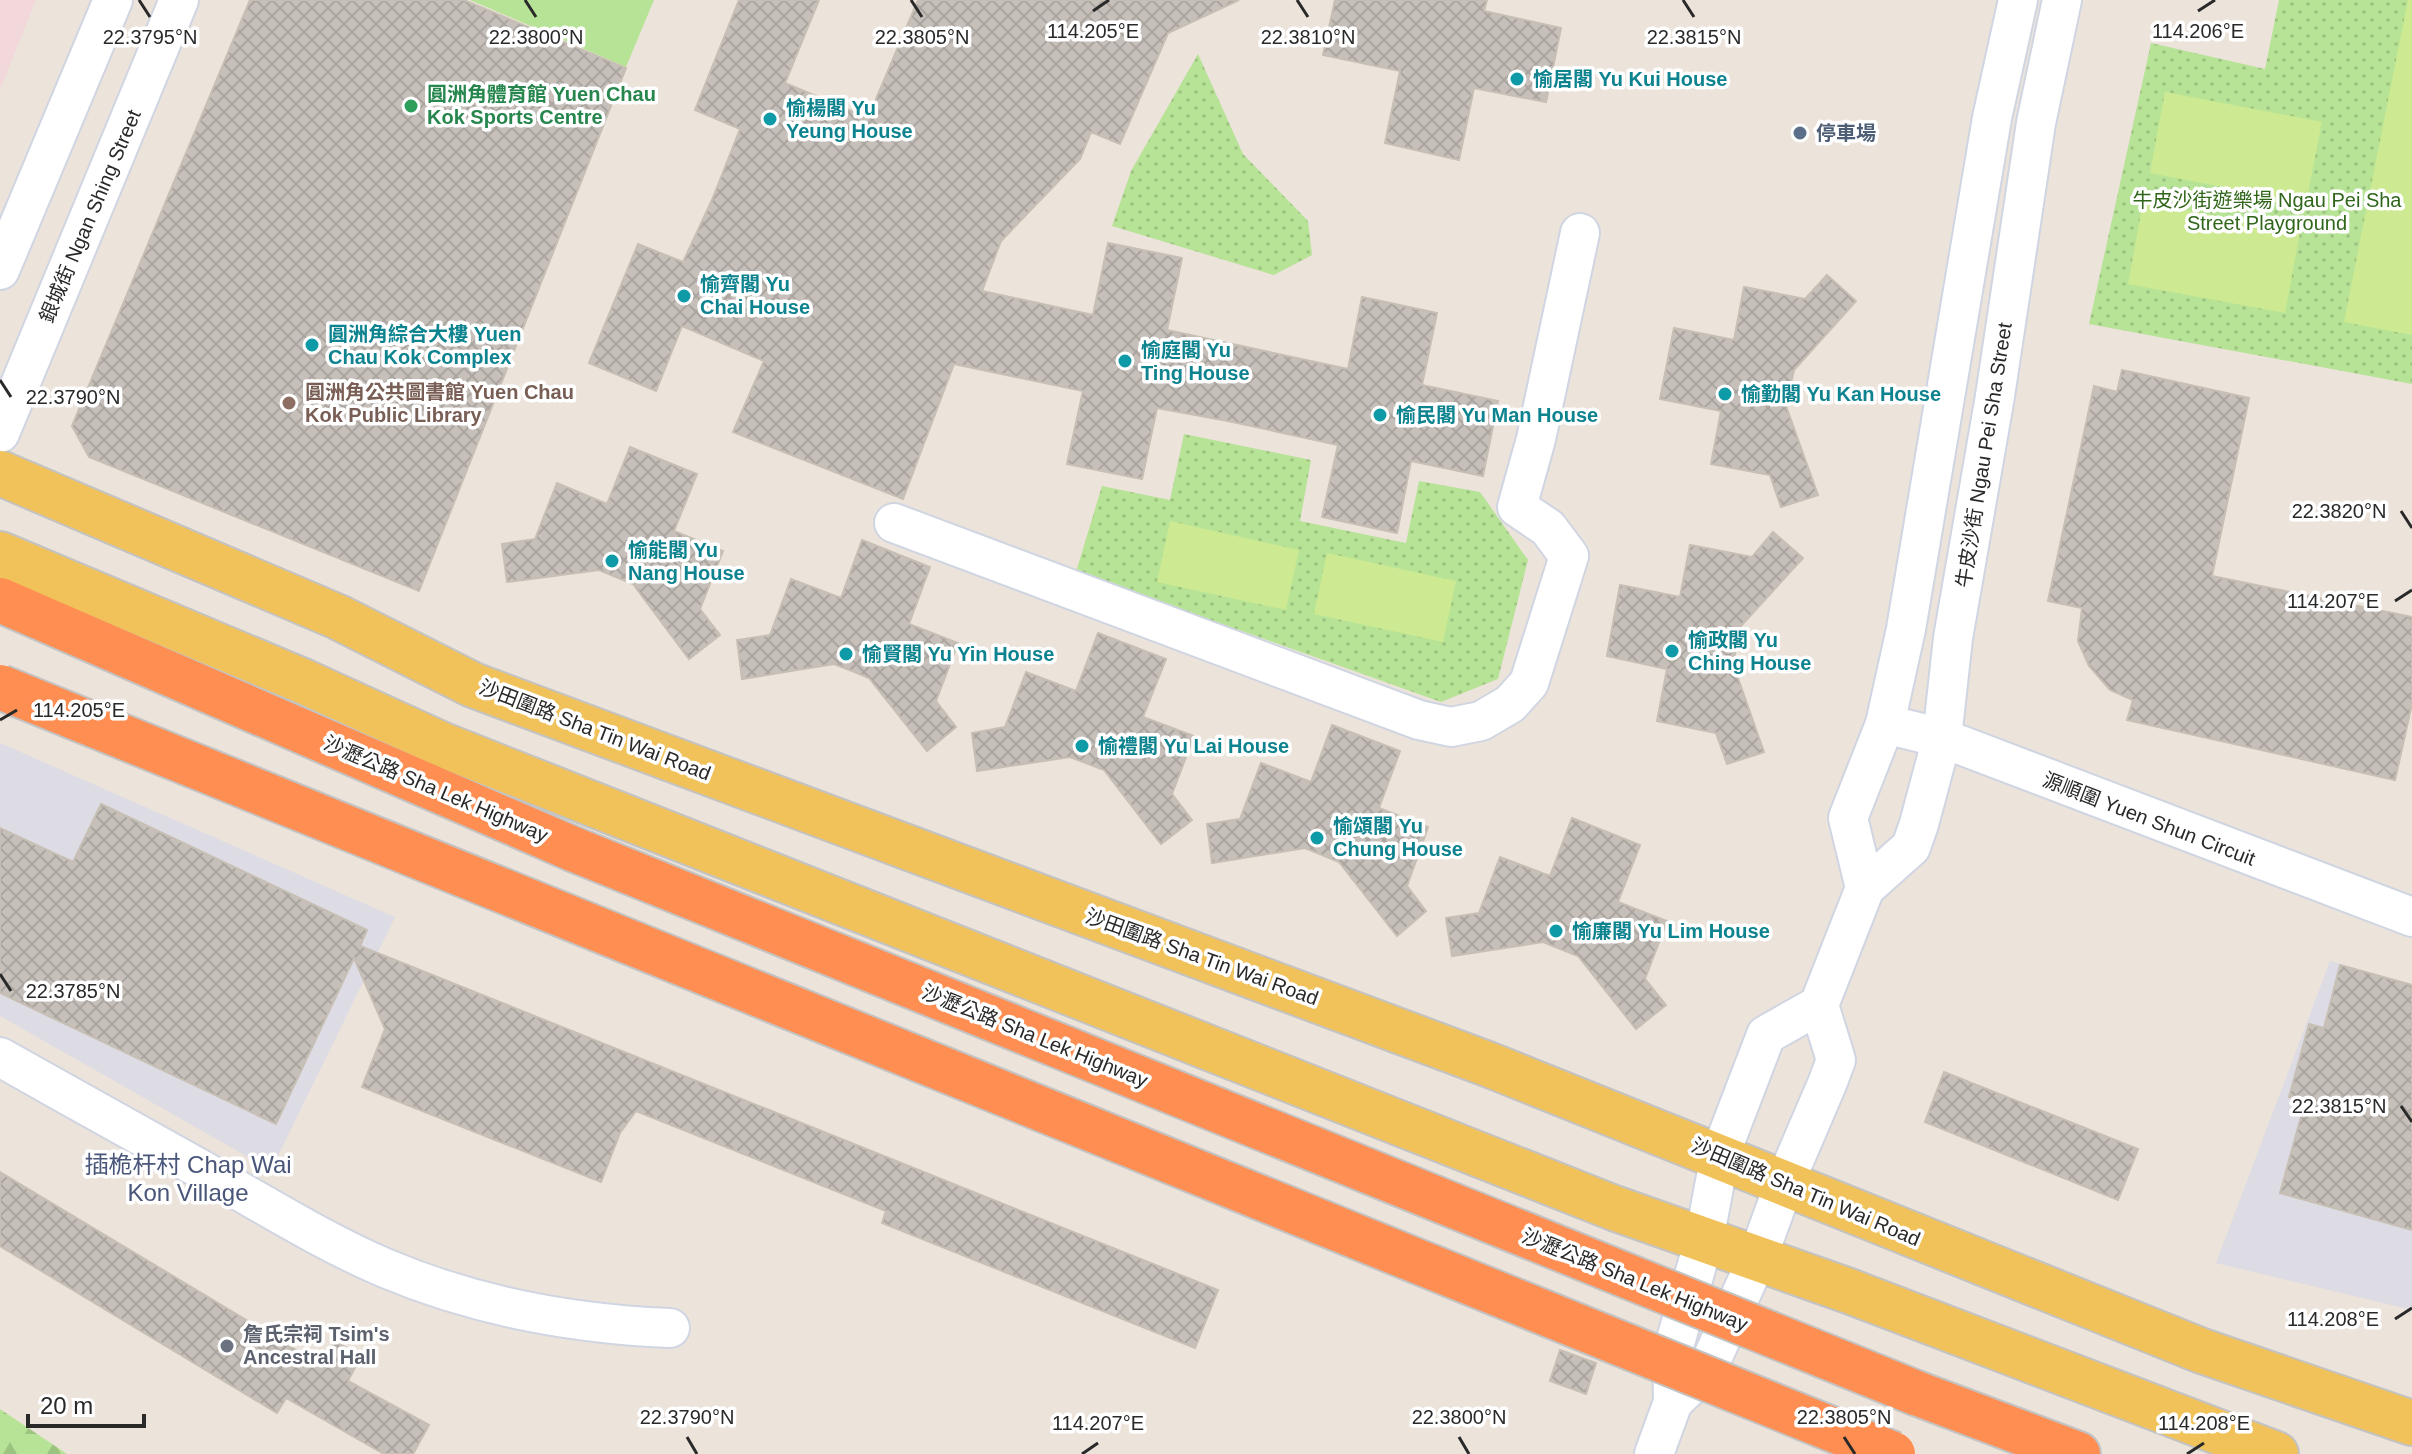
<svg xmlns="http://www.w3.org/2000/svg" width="2412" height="1454" font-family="Helvetica,'Noto Sans TC',sans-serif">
  <defs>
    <pattern id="forest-firs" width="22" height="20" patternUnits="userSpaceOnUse" patternTransform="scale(2)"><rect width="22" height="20" fill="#b7e396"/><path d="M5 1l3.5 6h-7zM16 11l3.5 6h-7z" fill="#9dc381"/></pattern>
    <pattern id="park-dots" width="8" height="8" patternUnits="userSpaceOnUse" patternTransform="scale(2)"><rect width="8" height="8" fill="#b7e396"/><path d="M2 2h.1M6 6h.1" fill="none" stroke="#9dc381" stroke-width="1.8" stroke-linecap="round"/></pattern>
    <pattern id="building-cross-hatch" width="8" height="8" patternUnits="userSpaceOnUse" patternTransform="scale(2)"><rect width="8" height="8" fill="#c7c0ba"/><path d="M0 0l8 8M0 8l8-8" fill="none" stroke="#aba5a0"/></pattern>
  </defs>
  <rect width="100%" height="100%" fill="#ece3db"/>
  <g fill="#dddbe4">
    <polygon points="0,743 395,917 271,1170 0,1016"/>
    <polygon points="2330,961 2412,984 2412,1310 2216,1263"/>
  </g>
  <polygon fill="#f3d8db" points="0,0 36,0 0,90"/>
  <polygon fill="#b7e396" points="470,0 654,0 626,67"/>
  <polygon fill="url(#forest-firs)" points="0,1409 67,1454 0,1454"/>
  <g fill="url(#park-dots)">
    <polygon points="2279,0 2412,0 2412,384 2089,324 2151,43 2265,69"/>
    <polygon points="1198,54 1243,154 1308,221 1312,255 1274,275 1112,226 1131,171"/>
    <polygon points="1184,434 1311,460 1300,521 1406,543 1419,481 1480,492 1528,560 1498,679 1441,702 1076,572 1102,486 1170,500"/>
  </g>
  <g fill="#cdea92">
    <polygon points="2408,0 2412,0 2412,335 2344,322"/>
    <polygon points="2165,92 2322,122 2306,203 2150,173"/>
    <polygon points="2143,202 2300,232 2285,313 2128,284"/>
    <polygon points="1170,521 1299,550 1286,610 1157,582"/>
    <polygon points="1327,553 1456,581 1443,642 1314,614"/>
  </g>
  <g fill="url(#building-cross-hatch)" stroke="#c7bfb4" stroke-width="2">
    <polygon points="250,0 464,0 626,68 419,591 89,457 72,426"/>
    <polygon points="739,0 819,0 785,83 868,118 918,0 1239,0 1168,33 1120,144 1091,132 1080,159 1001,241 982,291 1093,315 1108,243 1182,258 1167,330 1348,369 1362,297 1437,313 1422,385 1498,401 1483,476 1411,461 1397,533 1322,517 1338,445 1228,421 1157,408 1142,479 1067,464 1083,391 954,364 903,499 733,432 764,361 682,326 656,391 589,363 638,244 683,262 712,200 740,129 695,110"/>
    <polygon points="1335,0 1487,0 1484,11 1561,28 1546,102 1474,88 1459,160 1385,143 1400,71 1323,55"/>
    <polygon points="1827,275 1856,301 1794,370 1786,406 1818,495 1781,507 1770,475 1711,464 1721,411 1660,399 1674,328 1734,340 1744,287 1805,299"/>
    <polygon points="2122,370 2249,398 2212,576 2412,617 2412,704 2395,780 2127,720 2133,700 2110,690 2089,666 2078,641 2082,608 2048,601 2094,386 2117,392"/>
    <polygon points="630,447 697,474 674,531 723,551 700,609 720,635 689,659 633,584 599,570 507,582 502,544 535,539 557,483 607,504"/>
    <polygon points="1773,532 1803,558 1740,627 1733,664 1764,752 1727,764 1716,733 1657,721 1667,669 1607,656 1620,585 1680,597 1690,545 1752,557"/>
    <polygon points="862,540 930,567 909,624 958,643 936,701 956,727 927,751 869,678 852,671 834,664 742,679 737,640 770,635 791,579 841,598"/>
    <polygon points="1098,633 1166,659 1143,717 1194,736 1172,794 1192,820 1161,844 1104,770 1070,757 977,771 972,733 1005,727 1026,672 1076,691"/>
    <polygon points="1332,725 1400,751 1379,808 1428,827 1407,886 1426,911 1397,936 1339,862 1305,848 1212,863 1207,824 1240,819 1261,763 1311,782"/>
    <polygon points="101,804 367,930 360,946 1218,1290 1195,1348 882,1223 886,1211 636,1111 620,1133 601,1182 362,1087 385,1029 354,958 276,1124 0,993 0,828 73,862"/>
    <polygon points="1572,818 1640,845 1618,902 1667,921 1645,979 1666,1005 1636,1029 1578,956 1543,942 1452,956 1446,918 1479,913 1500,857 1550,876"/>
    <polygon points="2340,965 2412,985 2412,1230 2280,1193 2305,1102 2289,1097 2309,1024 2324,1028"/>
    <polygon points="1944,1072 2138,1149 2118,1200 1925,1122"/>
    <polygon points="0,1172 321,1365 335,1341 361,1356 348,1381 429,1425 413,1454 384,1454 286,1398 277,1413 0,1246"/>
    <polygon points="1560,1350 1596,1363 1586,1394 1550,1381"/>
  </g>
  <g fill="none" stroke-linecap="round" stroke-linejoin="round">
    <g stroke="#d0d5e2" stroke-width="42">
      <g id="minor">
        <polyline points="0,270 113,0"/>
        <polyline points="0,433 179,0"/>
        <polyline points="894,523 1419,720 1451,727 1481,721 1510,704 1529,683 1569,556 1548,528 1517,507 1536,439 1580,233"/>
        <polyline points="1885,724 1942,738 2412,917"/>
        <polyline points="1865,888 1848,818 1885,724 1906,629 1992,118 2018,0"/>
        <path d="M0,1057C76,1100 152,1142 229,1185C280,1214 331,1245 385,1268C475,1306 572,1324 670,1328"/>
        <polyline points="1673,1402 1707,1370 1757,1259 1785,1182 1827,1084 1836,1060 1819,1005 1865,888 1911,847 1919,824 1942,738 1953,638 1995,396 2036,123 2062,0"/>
        <polyline points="1654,1454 1673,1402 1672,1354 1704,1240 1720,1155 1766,1035 1819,1005"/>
      </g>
    </g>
    <g stroke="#c3c3c3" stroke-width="48">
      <g id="major">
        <polyline points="0,473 338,617 473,685 1490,1065 2202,1351 2412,1423"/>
        <polyline points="0,554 305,682 443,745 1614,1208 1849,1291 2276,1454"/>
      </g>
    </g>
    <g stroke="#c3c3c3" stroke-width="48">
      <g id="highway">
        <polyline points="0,600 573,849"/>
        <polyline points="1916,1393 2078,1454"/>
      </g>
    </g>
    <use href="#minor" stroke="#fff" stroke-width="38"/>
    <use href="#major" stroke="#f1c15a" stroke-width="44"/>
    <use href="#highway" stroke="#ff8e52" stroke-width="44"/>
    <g stroke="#c3c3c3" stroke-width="48" stroke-linecap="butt">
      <g id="highway-bridge">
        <polyline points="0,687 1893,1454"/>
        <polyline points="573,849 1916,1393"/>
      </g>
    </g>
    <use href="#highway-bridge" stroke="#ff8e52" stroke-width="44"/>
  </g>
  <path fill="none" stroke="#292929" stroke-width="3" d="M139,0L150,17M525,0L536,17M911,0L922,17M1297,0L1308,17M1683,0L1694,17M1093,11L1109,0M2198,11L2215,0M0,380L11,397M2401,511L2412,528M2395,601L2412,590M0,720L17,710M0,974L11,991M2401,1106L2412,1122M2395,1319L2412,1308M687,1437L697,1454M1459,1437L1469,1454M1844,1437L1855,1454M1082,1454L1098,1443M2187,1454L2204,1443"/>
  <g fill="#0f9aa8" stroke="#fff" stroke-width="3">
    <circle cx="1517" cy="79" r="8"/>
    <circle cx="770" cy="119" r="8"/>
    <circle cx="684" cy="296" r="8"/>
    <circle cx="312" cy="345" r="8"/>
    <circle cx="1125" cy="361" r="8"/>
    <circle cx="1725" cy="394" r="8"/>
    <circle cx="1380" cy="415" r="8"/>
    <circle cx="612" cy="561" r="8"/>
    <circle cx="1672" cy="651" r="8"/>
    <circle cx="846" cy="654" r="8"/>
    <circle cx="1082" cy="746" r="8"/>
    <circle cx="1317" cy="838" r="8"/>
    <circle cx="1556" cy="931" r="8"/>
  </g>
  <circle fill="#2e9e5b" stroke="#fff" stroke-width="3" cx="411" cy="106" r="8"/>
  <circle fill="#5c6f8a" stroke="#fff" stroke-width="3" cx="1800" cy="133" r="8"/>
  <circle fill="#8d6e63" stroke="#fff" stroke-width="3" cx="289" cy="403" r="8"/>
  <circle fill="#6b7280" stroke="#fff" stroke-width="3" cx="227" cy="1346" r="8"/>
  <g text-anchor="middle" stroke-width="7" stroke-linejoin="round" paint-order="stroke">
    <g font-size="20" font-weight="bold" fill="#0d838f" stroke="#fff" text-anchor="start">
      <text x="1533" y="86">愉居閣 Yu Kui House</text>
      <text x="786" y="115">愉楊閣 Yu<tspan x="786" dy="23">Yeung House</tspan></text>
      <text x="700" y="291">愉齊閣 Yu<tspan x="700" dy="23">Chai House</tspan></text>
      <text x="328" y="341">圓洲角綜合大樓 Yuen<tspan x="328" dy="23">Chau Kok Complex</tspan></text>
      <text x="1141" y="357">愉庭閣 Yu<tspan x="1141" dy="23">Ting House</tspan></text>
      <text x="1741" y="401">愉勤閣 Yu Kan House</text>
      <text x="1396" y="422">愉民閣 Yu Man House</text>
      <text x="628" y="557">愉能閣 Yu<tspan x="628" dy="23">Nang House</tspan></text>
      <text x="1688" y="647">愉政閣 Yu<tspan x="1688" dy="23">Ching House</tspan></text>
      <text x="862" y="661">愉賢閣 Yu Yin House</text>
      <text x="1098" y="753">愉禮閣 Yu Lai House</text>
      <text x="1333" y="833">愉頌閣 Yu<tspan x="1333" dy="23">Chung House</tspan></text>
      <text x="1572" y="938">愉廉閣 Yu Lim House</text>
    </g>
    <g font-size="20" font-weight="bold" fill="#27864d" stroke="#fff" text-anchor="start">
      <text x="427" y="101">圓洲角體育館 Yuen Chau<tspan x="427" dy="23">Kok Sports Centre</tspan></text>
    </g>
    <g font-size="20" font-weight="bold" fill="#4e5e75" stroke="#fff" text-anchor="start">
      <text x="1816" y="140">停車場</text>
    </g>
    <g font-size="20" fill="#306619" stroke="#fff">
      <text x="2267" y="207">牛皮沙街遊樂場 Ngau Pei Sha<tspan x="2267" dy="23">Street Playground</tspan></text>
    </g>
    <g font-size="20" fill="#292929" stroke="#fff">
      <text transform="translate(90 216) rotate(-67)" y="7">銀城街 Ngan Shing Street</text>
      <text transform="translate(1984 455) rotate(-81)" y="7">牛皮沙街 Ngau Pei Sha Street</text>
      <text transform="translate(595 730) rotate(21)" y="7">沙田圍路 Sha Tin Wai Road</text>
      <text transform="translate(436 789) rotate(23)" y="7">沙瀝公路 Sha Lek Highway</text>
      <text transform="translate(2149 819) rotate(21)" y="7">源順圍 Yuen Shun Circuit</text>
      <text transform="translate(1202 957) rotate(20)" y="7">沙田圍路 Sha Tin Wai Road</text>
      <text transform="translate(1035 1036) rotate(22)" y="7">沙瀝公路 Sha Lek Highway</text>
      <text transform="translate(1806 1192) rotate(23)" y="7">沙田圍路 Sha Tin Wai Road</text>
      <text transform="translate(1635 1280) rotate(22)" y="7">沙瀝公路 Sha Lek Highway</text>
    </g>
    <g font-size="20" font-weight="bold" fill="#785e54" stroke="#fff" text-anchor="start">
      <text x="305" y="399">圓洲角公共圖書館 Yuen Chau<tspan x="305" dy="23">Kok Public Library</tspan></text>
    </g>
    <g font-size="20" font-weight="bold" fill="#5b616d" stroke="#fff" text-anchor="start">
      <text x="243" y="1341">詹氏宗祠 Tsim's<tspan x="243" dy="23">Ancestral Hall</tspan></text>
    </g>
    <g font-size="24" fill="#49567a" stroke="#fff">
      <text x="188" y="1173">插桅杆村 Chap Wai<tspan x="188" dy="28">Kon Village</tspan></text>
    </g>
  </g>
  <g font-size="20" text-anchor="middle" fill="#292929" stroke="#fff" stroke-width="7" stroke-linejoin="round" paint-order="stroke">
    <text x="1093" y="38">114.205°E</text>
    <text x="2198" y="38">114.206°E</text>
    <text x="150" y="44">22.3795°N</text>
    <text x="536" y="44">22.3800°N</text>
    <text x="922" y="44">22.3805°N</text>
    <text x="1308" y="44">22.3810°N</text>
    <text x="1694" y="44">22.3815°N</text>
    <text x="73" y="404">22.3790°N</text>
    <text x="2339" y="518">22.3820°N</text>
    <text x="2333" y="608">114.207°E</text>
    <text x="79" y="717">114.205°E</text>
    <text x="73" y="998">22.3785°N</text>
    <text x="2339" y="1113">22.3815°N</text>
    <text x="2333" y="1326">114.208°E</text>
    <text x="687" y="1424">22.3790°N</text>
    <text x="1459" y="1424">22.3800°N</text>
    <text x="1844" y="1424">22.3805°N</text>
    <text x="1098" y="1430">114.207°E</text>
    <text x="2204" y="1430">114.208°E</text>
  </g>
  <path d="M28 1414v12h116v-12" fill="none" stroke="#292929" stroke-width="4"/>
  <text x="40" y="1414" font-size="24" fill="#292929" stroke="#ffffff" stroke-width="6" paint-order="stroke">20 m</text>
</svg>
